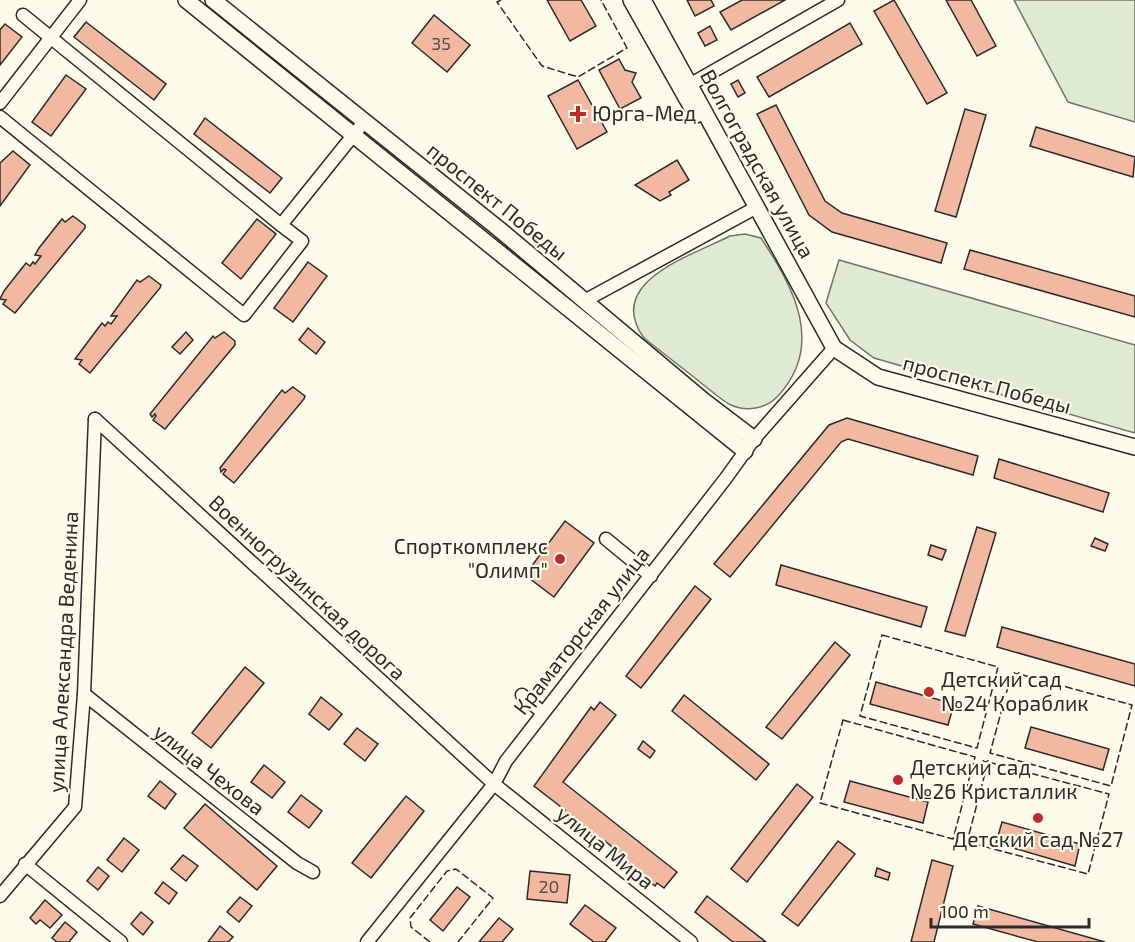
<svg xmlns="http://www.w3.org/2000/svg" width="1135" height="942" font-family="'Exo 2',sans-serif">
  <rect width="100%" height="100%" fill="#fdfbea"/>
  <g fill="#deebd1" stroke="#74746e" stroke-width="1.5">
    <polygon points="1014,0 1135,0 1135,122 1068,102"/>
    <path d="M745,234L761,238C794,288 825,345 778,396C766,409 746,412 731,405C722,401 713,392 705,386C685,370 664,354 644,338C603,282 693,255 730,236Z"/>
    <polygon points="839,260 1135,345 1135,433 874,358 850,340 826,303"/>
  </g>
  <g fill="#f2b8a0" stroke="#2b2b2b" stroke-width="1.5">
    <polygon points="547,0 581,0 596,26 570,41"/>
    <polygon points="687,0 711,0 714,6 695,16"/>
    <polygon points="742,0 785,0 731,30 720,12"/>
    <polygon points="894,0 947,93 927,104 874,11"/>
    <polygon points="946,0 971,0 996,46 977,56"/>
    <polygon points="434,15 470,45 447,72 412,43"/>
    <polygon points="86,22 166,84 154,100 74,37"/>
    <polygon points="850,23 862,44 769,97 757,77"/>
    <polygon points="5,24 22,37 0,65 0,30"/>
    <polygon points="710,26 717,40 705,46 698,33"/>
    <polygon points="619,59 625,70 636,73 632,82 641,98 620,109 599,70"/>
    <polygon points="66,75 86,89 51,136 32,122"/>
    <polygon points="578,80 607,132 577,149 548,96"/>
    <polygon points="738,80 745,93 738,97 731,84"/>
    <polygon points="776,105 825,201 842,213 947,243 941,263 832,232 809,215 757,114"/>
    <polygon points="965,109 986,115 956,217 935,211"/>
    <polygon points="205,118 282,178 270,193 194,134"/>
    <polygon points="1036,127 1135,157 1133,177 1030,146"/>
    <polygon points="13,151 30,165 0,206 0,163"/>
    <polygon points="677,160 689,180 669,192 671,195 660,201 635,185"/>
    <polygon points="73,216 85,225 85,228 15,313 3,304 6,300 0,299 4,291 26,263 30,266 33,262 35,264 41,256 35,255 39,248 62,219 65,222"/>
    <polygon points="257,219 276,234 241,279 222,263"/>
    <polygon points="970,250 1135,296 1135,317 964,269"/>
    <polygon points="308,262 327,276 293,322 274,308"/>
    <polygon points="149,276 161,285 160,288 90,373 79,364 82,360 75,359 102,323 105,326 108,322 111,324 117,316 111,316 137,280 140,282"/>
    <polygon points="308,328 325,342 316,354 299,340"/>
    <polygon points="186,332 193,340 180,354 172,347"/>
    <polygon points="224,332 235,341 235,345 165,429 153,420 156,416 155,414 152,417 150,414 213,336 215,338"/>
    <polygon points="293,387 305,396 304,399 234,483 223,474 226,470 224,469 221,472 220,468 282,390 285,393"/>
    <polygon points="847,418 978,456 973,475 848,439 841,442 730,577 714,564 829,425"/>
    <polygon points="999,459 1109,493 1103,512 994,478"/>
    <polygon points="565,521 594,543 554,597 525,575"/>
    <polygon points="977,527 996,533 965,636 945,631"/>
    <polygon points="1095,538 1108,544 1105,551 1091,546"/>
    <polygon points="931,545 946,550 942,560 928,555"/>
    <polygon points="781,565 927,607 921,627 776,585"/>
    <polygon points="695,586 711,599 641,688 626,676"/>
    <polygon points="1002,627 1135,664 1135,686 997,647"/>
    <polygon points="835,642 850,655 782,739 766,727"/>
    <polygon points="245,667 264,683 211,748 192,733"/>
    <polygon points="876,682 954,704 948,725 870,704"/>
    <polygon points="684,695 769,764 756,780 672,711"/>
    <polygon points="321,697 342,714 329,730 309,714"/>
    <polygon points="600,702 616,715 563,782 677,872 664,888 657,883 655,886 615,854 617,851 605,841 602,844 562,813 565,810 534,786 591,707 594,710"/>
    <polygon points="1031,727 1109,749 1103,770 1025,748"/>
    <polygon points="357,728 378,744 365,761 344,744"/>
    <polygon points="643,741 655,751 650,758 638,749"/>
    <polygon points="264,765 285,782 272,798 251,782"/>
    <polygon points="160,781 176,794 165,809 148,796"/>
    <polygon points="850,781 928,802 923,823 844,802"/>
    <polygon points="797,784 813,797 747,882 731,869"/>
    <polygon points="301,795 322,811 309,828 288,812"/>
    <polygon points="406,796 424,811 371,878 352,863"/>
    <polygon points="205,804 277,866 257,890 184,828"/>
    <polygon points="1002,822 1080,844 1075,866 996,843"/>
    <polygon points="124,838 139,850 122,872 107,860"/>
    <polygon points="838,841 855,854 798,926 782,914"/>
    <polygon points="183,855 198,866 186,881 171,869"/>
    <polygon points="932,860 953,866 934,942 911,942"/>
    <polygon points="98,867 109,876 98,890 87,881"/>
    <polygon points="877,868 890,873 888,880 875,876"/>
    <polygon points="530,871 570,875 567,903 527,899"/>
    <polygon points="163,882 177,893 169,904 155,893"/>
    <polygon points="457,887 470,897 443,931 430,920"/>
    <polygon points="707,896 766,942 733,942 695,912"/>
    <polygon points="240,897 252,906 239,922 227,912"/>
    <polygon points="45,900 62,915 50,928 40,920 36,924 30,918"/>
    <polygon points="585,905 616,928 605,942 594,942 570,924"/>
    <polygon points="978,906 1105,942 1038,942 973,924"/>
    <polygon points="141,912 153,922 143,935 131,924"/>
    <polygon points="499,918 513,929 502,942 479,942"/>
    <polygon points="65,922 77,932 69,942 57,942 52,938"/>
    <polygon points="220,926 233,937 228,942 208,942"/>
  </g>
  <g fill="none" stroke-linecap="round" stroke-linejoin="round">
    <g stroke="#2b2b2b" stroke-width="15">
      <g id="minor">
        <polyline points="23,15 281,225"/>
        <polyline points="691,84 838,0"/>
        <polyline points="0,103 80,0"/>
        <polyline points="0,117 244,315 302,241 281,225 359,128"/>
        <polyline points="586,300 757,207"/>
        <polyline points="95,419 494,784 691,942"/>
        <polyline points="606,539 651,576"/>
        <polyline points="84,694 297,863 313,872"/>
        <polyline points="522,695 543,713"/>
        <polyline points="25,864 121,942"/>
        <polyline points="0,896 75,807 84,694 95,419"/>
        <polyline points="367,942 494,784 506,761 726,478 754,439 834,348"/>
      </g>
    </g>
    <g stroke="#2b2b2b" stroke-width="18">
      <g id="major">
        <polyline points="186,0 745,451"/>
        <polyline points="213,0 499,229 704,401 754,439"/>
        <polyline points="631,0 696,115"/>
        <polyline points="643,0 834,348 878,377 1135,447"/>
      </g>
    </g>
    <use href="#minor" stroke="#fdfbea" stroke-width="12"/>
    <use href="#major" stroke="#fdfbea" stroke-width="15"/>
    <g stroke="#2b2b2b" stroke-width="1.5" stroke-dasharray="8 3" stroke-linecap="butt">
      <polyline points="501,0 497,2 542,66 578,77 627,48 601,0"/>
      <polygon points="882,635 998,667 977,748 860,716"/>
      <polygon points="1012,672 1132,705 1111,786 990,753"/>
      <polygon points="843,720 975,757 953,839 820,803"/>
      <polygon points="988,762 1109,794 1088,874 967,842"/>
      <polyline points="430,942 411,927 410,918 447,871 456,869 493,898 458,942"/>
    </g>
  </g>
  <g fill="#c62828" stroke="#fdfbea" stroke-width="2">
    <path d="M575 105h6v6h6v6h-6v6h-6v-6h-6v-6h6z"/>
    <circle cx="560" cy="559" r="6"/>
    <circle cx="929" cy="692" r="6"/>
    <circle cx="898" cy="780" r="6"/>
    <circle cx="1038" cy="818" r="6"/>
  </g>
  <g text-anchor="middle" stroke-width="4.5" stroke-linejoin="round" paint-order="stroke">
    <g font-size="18" fill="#5d4e48">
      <text x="441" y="50">35</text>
      <text x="549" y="893">20</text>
    </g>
    <g font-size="21" fill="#2b2b2b" stroke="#fdfbea" text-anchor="start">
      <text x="592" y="121">Юрга-Мед</text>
      <text x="548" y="554" text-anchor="end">Спорткомплекс<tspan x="548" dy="24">"Олимп"</tspan></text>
      <text x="941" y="687">Детский сад<tspan x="941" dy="24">№24 Кораблик</tspan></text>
      <text x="910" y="775">Детский сад<tspan x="910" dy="24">№26 Кристаллик</tspan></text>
      <text x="1038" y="847" text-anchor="middle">Детский сад №27</text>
    </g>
    <g font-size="21" fill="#2b2b2b" stroke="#fdfbea">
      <text transform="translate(757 164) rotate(61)" y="7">Волгоградская улица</text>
      <text transform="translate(497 202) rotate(39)" y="7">проспект Победы</text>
      <text transform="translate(987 385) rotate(15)" y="7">проспект Победы</text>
      <text transform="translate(307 588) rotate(43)" y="7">Военногрузинская дорога</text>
      <text transform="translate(582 631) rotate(-52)" y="7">Краматорская улица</text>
      <text transform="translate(64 652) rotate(-87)" y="7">улица Александра Веденина</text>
      <text transform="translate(209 770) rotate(38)" y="7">улица Чехова</text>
      <text transform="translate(605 848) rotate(39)" y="7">улица Мира</text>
    </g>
  </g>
  <path d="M931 918v9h158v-9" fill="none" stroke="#2b2b2b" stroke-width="3"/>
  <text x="940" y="918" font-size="18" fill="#2b2b2b" stroke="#fdfbea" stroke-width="4.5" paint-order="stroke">100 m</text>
</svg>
